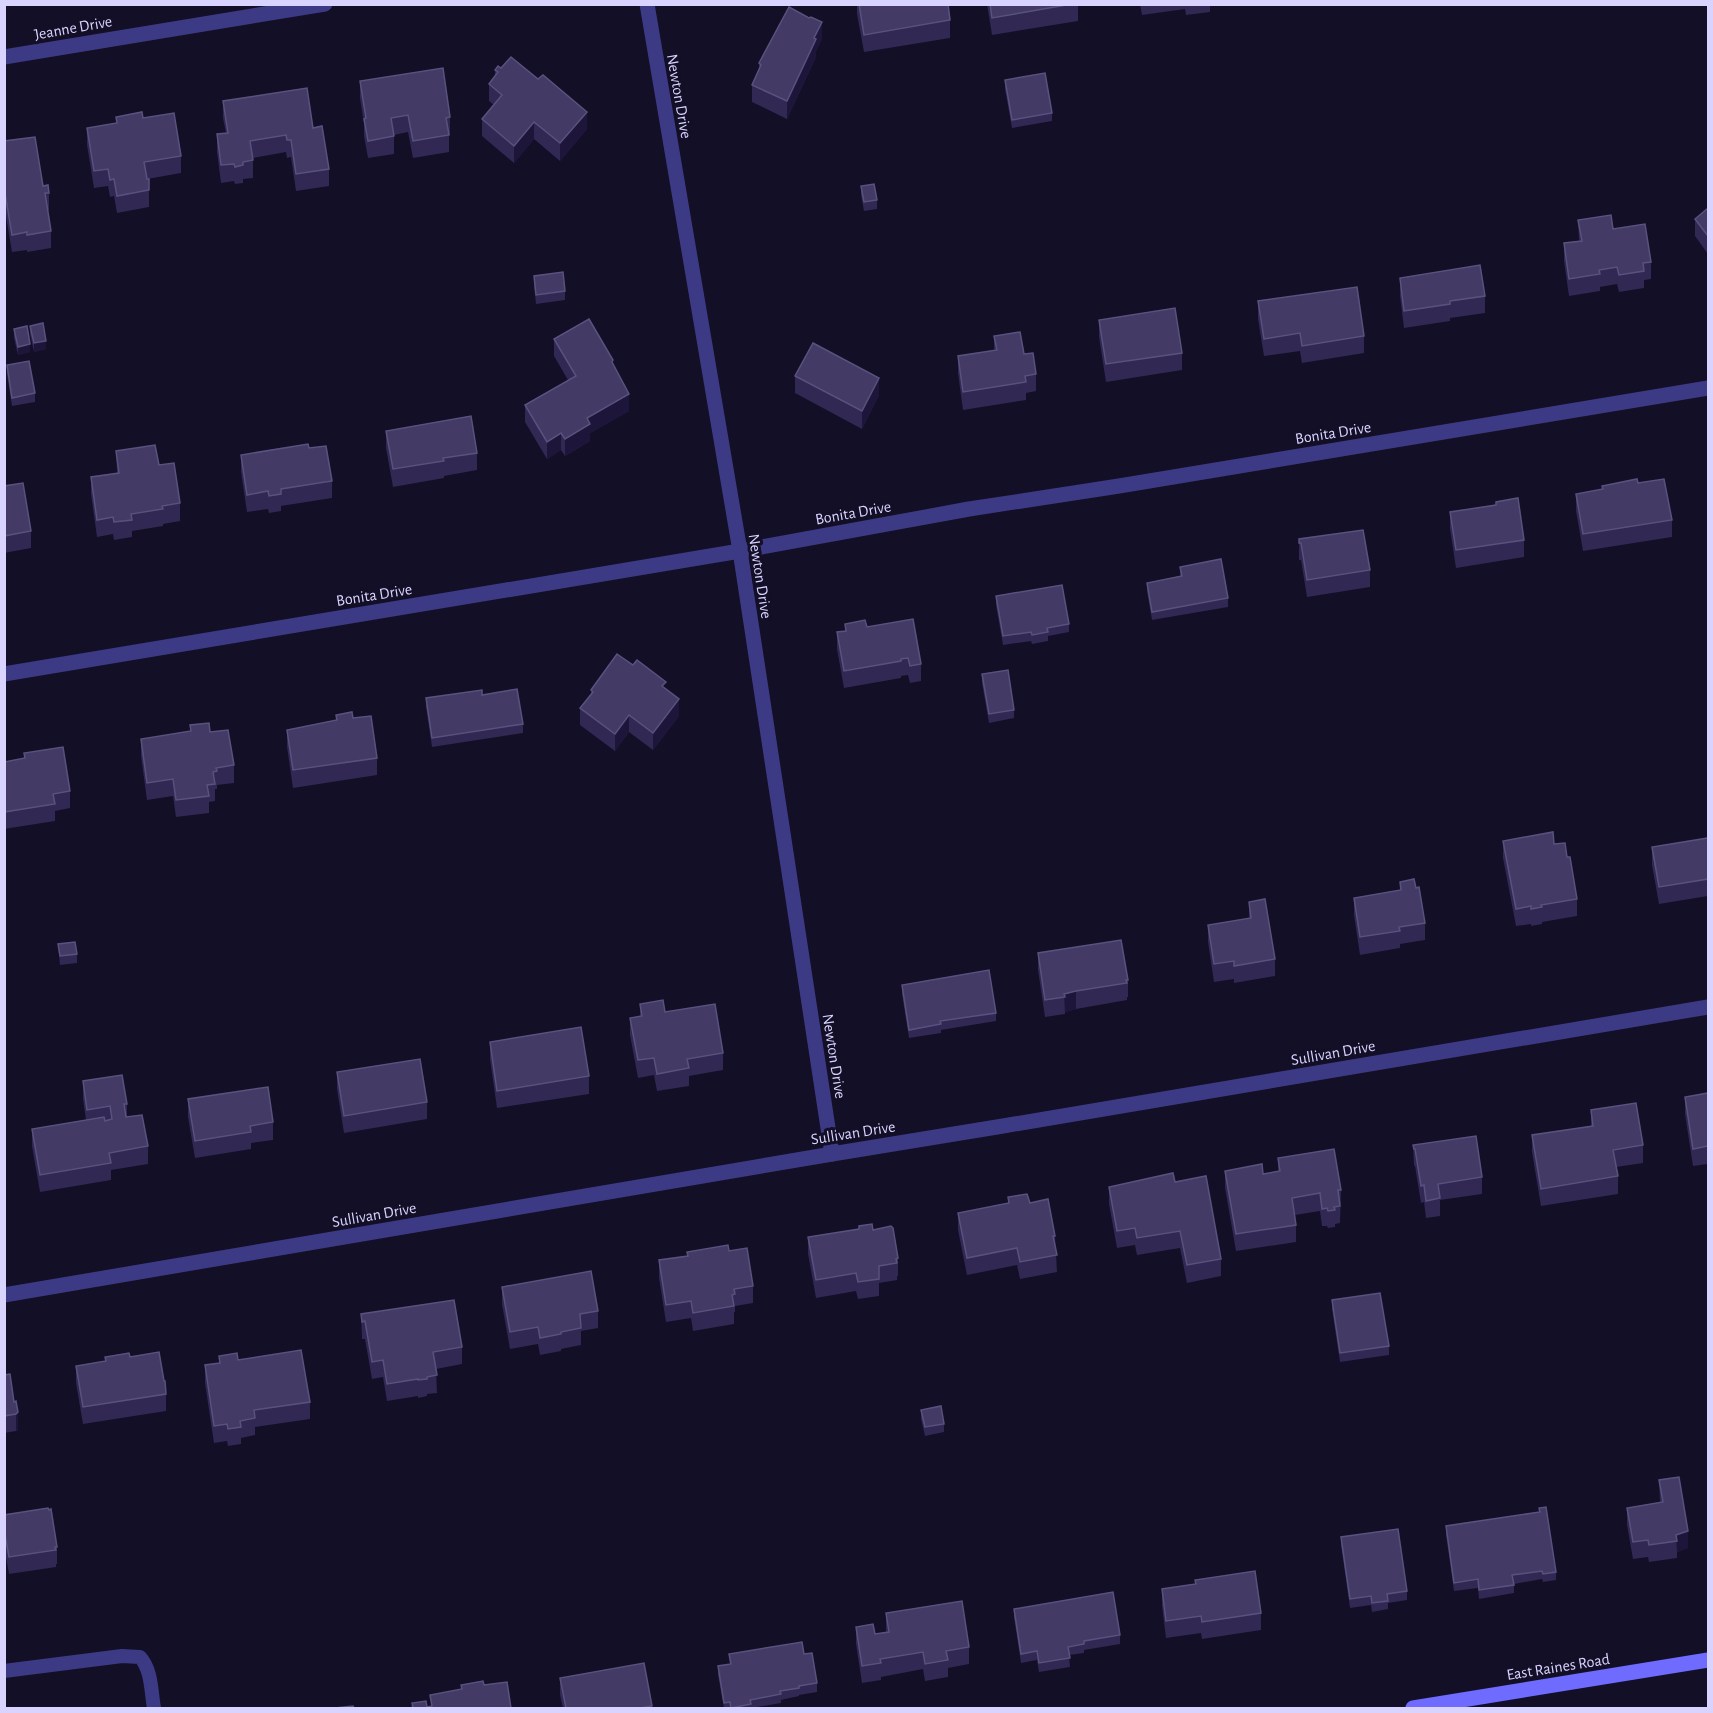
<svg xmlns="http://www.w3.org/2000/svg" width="1713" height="1713" font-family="'Alegreya Sans',sans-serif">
  <rect width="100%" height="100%" fill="#130f26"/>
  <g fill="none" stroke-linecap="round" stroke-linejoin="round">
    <path stroke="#3d3a85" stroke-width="14" d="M4,1671L122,1656L140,1657C152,1670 151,1692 154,1708"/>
    <g stroke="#3d3a85" stroke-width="15">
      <polyline points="647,4 740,551 832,1154"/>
      <polyline points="4,57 325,4"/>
      <polyline points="4,674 740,551 969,509 1119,486 1708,388"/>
      <polyline points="4,1295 832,1154 1003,1126 1708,1007"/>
    </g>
    <polyline stroke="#6f6bff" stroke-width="15" points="1413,1708 1708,1660"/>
  </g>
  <g fill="#312854">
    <polygon points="857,4 948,4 950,20 950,38 864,52 857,14"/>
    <polygon points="987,4 1078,4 1078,21 992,35"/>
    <polygon points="1140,4 1210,4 1210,12 1186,15 1185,9 1142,15"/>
    <polygon points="822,39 816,51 816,57 787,119 752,102 752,85 759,68 759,63"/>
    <polygon points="495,70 587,129 560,161 534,139 514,163 482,136 482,119 494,105 489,101 489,84 495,76"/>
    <polygon points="1005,80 1052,113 1052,121 1012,128 1005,89"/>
    <polygon points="360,81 450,117 450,135 449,135 449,152 413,158 408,132 394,135 394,154 368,158 364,136 364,124 360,98"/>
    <polygon points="223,101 313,128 329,169 329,186 296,191 291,157 287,158 286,152 253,158 253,178 243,179 243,183 235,184 234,181 221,183 217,152 217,134 226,133 223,118"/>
    <polygon points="116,117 143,118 181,156 181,173 147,179 149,179 149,207 117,213 114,196 110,197 108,186 94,188 87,145 87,128 116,123"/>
    <polygon points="4,141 49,193 49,210 48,210 51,231 51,248 27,252 27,250 12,252 4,204"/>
    <polygon points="861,186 877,200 877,209 864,211 861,195"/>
    <polygon points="1708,208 1708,254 1695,236 1695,219"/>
    <polygon points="1578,220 1613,229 1651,262 1651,279 1644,280 1644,288 1619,292 1617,284 1600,287 1600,291 1569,296 1564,261 1564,243 1579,241"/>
    <polygon points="534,276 565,291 565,300 536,304 534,285"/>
    <polygon points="1400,278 1485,296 1485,313 1450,318 1450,321 1404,328 1400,296"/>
    <polygon points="1258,301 1364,336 1364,353 1302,363 1300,351 1264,356 1258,319"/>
    <polygon points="1099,320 1182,353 1182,370 1106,382 1099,337"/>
    <polygon points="30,326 46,349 34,352 30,334"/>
    <polygon points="14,329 30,352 18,355 14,338"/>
    <polygon points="994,336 1024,354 1036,374 1036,391 1026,393 1026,400 963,410 958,373 958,356 994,350"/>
    <polygon points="554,339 613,363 629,411 590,433 590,441 565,456 561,450 547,459 525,422 525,405 568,380 554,356"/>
    <polygon points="7,365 35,393 35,402 12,406 7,374"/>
    <polygon points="795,376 879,395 862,429 795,393"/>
    <polygon points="386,431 477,453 477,470 444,476 444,478 393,487 386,448"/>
    <polygon points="309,448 332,481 332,498 281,506 281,511 269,513 268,509 247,512 241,472 241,455"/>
    <polygon points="116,451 159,465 180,503 180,521 163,524 163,526 132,531 132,537 114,540 113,534 97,537 91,494 91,477 117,473"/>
    <polygon points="1638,483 1672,520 1672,537 1583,551 1576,511 1576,494 1602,490 1602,486"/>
    <polygon points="4,486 31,531 31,548 4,553"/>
    <polygon points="1450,512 1524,540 1524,557 1456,568 1450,529"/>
    <polygon points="1299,539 1370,570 1370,587 1307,597 1301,560 1299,560"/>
    <polygon points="1180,567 1228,598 1228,607 1152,620 1147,591 1147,583 1180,576"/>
    <polygon points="996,596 1069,624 1069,632 1048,636 1048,641 1032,644 1031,641 1003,645 996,605"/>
    <polygon points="845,624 867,627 921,664 921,681 910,683 908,675 901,676 901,678 844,688 837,649 837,632 845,631"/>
    <polygon points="982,674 1014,710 1014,718 989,723 982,683"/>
    <polygon points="666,689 679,716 653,750 629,732 615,751 580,725 580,708 591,694 591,690"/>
    <polygon points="482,695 523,724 523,733 432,747 426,707 426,698"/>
    <polygon points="336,715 353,718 377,758 377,775 293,788 287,747 287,730 336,720"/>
    <polygon points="190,725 210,732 234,765 234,783 217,785 217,789 215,789 215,801 209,802 209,813 176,817 173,796 147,800 141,756 141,739 190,731"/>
    <polygon points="24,753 70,791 70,808 55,811 55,821 4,829 4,762 24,759"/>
    <polygon points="1708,838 1708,896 1659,904 1652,865 1652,847"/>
    <polygon points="1503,841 1554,844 1567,857 1577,899 1577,916 1542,922 1542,924 1531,926 1531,924 1516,926 1503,858"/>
    <polygon points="1400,882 1416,888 1425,923 1425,940 1400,944 1400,948 1360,955 1354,915 1354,898 1400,890"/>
    <polygon points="1249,902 1275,959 1275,976 1234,983 1234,979 1214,982 1208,942 1208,925 1249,918"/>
    <polygon points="58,944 77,954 77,963 60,965"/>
    <polygon points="1038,953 1128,980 1128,997 1127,997 1127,1000 1076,1009 1065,1012 1065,1014 1045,1017 1038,970"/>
    <polygon points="902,985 996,1013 996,1021 941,1030 941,1033 909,1038 902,994"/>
    <polygon points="640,1004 665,1012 723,1053 723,1070 689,1076 689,1086 657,1091 654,1075 638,1078 630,1035 630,1018 640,1016"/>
    <polygon points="490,1042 589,1076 589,1094 497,1108 490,1059"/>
    <polygon points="337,1072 427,1102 427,1119 344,1133 337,1089"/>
    <polygon points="83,1081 127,1104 127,1117 148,1146 148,1164 111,1170 111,1180 40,1192 32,1146 32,1129 86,1120 83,1099"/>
    <polygon points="1708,1093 1708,1164 1693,1166 1685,1114 1685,1097"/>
    <polygon points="188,1099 273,1122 273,1140 251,1143 251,1149 195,1158 188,1117"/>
    <polygon points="1591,1110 1643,1145 1643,1163 1616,1167 1618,1176 1618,1194 1541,1206 1532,1152 1532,1135 1591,1126"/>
    <polygon points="1413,1145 1482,1177 1482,1194 1440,1200 1440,1216 1426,1218 1424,1202 1421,1203 1415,1166 1414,1166"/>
    <polygon points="1278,1158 1341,1190 1340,1223 1335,1224 1335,1227 1328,1228 1327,1226 1322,1226 1320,1211 1295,1215 1296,1225 1296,1242 1236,1251 1225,1188 1225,1171 1263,1174 1278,1171"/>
    <polygon points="1175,1182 1221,1259 1221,1276 1187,1283 1180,1248 1137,1255 1135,1245 1117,1248 1109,1204 1109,1187"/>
    <polygon points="1008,1197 1030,1203 1055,1236 1057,1272 1020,1279 1017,1265 967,1275 958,1230 958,1213 1008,1203"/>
    <polygon points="873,1230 898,1258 898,1276 897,1276 897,1280 879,1283 879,1296 858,1299 856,1291 816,1298 808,1254 808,1237"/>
    <polygon points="729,1251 753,1286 753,1303 735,1306 735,1312 734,1312 734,1324 693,1331 691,1318 666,1322 659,1278 659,1260 687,1256 687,1252"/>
    <polygon points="502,1287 598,1311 598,1328 581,1331 581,1345 561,1349 561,1351 540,1355 538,1344 510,1349 502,1304"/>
    <polygon points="1332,1300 1389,1346 1389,1355 1340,1362 1332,1309"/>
    <polygon points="361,1314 462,1347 462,1364 436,1369 437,1393 427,1394 427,1396 418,1398 418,1396 387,1401 383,1377 372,1379 365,1339 362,1339"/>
    <polygon points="219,1356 238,1360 310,1402 310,1419 255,1427 255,1435 241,1438 241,1444 228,1446 227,1441 214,1443 205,1383 205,1365 219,1363"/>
    <polygon points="105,1357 130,1357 164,1381 166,1394 166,1411 83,1424 76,1383 76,1366 105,1361"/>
    <polygon points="4,1375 14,1402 16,1401 18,1430 16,1431 4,1433"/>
    <polygon points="921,1410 944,1424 944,1432 925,1436 921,1419"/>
    <polygon points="1659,1480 1688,1548 1677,1552 1677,1558 1649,1562 1648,1557 1633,1559 1627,1525 1627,1508 1660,1502"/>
    <polygon points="1539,1508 1556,1572 1556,1580 1543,1582 1542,1579 1514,1584 1514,1593 1479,1599 1478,1588 1454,1591 1446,1535 1446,1526 1539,1512"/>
    <polygon points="4,1515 57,1547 57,1564 56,1564 56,1567 9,1574 4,1546"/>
    <polygon points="1341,1537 1407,1591 1407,1600 1388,1603 1388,1609 1372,1612 1371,1605 1350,1608 1341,1545"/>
    <polygon points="1195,1580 1261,1613 1261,1630 1202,1639 1201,1633 1166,1638 1162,1606 1162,1589 1195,1584"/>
    <polygon points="1014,1609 1120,1635 1120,1644 1084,1650 1084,1653 1069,1655 1070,1667 1039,1672 1037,1660 1021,1663 1014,1617"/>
    <polygon points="886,1613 969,1647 969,1664 948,1668 948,1677 925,1681 923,1669 881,1677 881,1680 862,1683 856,1644 856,1627 875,1634 886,1632"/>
    <polygon points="729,1654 804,1654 817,1683 817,1692 799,1695 799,1696 781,1700 781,1703 751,1708 724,1708 718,1675 718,1666 730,1664"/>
    <polygon points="560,1678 652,1706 652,1708 563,1708 560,1695"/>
  </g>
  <g fill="#1d163a">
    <polygon points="822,22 822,39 816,51 816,57 787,119 787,101"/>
    <polygon points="587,112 587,129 560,161 560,143"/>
    <polygon points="534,122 534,139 514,163 514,146"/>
    <polygon points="46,341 46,349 34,352 34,343"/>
    <polygon points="30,344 30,352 18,355 18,347"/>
    <polygon points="879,378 879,395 862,429 862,411"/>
    <polygon points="629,394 629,411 590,433 590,441 565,456 565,439 587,418"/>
    <polygon points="561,433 561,450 547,459 547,442"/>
    <polygon points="679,699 679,716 653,750 653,733"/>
    <polygon points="629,715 629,732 615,751 615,734"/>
    <polygon points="1076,991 1076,1009 1065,1012 1064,994"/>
    <polygon points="18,1412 18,1430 16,1431 16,1414"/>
    <polygon points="1688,1531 1688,1548 1677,1552 1676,1535"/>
  </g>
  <g fill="#433a66" stroke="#5a527e" stroke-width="1.5">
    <polygon points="859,4 948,4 950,20 864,35"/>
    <polygon points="990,4 1072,4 992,18"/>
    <polygon points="789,7 809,18 811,17 822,22 814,38 816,39 787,101 752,85 761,65 759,63"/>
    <polygon points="511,57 538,79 543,75 587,112 560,143 534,122 514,146 482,119 502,95 489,84 498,72 495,70 498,66 501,68"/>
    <polygon points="443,68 450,117 446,118 449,135 413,141 408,115 391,118 394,136 368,141 364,119 366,118 360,81"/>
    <polygon points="1045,73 1052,113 1012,120 1005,80"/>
    <polygon points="307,88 313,128 322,126 329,169 296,174 291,140 287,140 286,135 250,141 253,160 243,162 243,165 235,167 234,164 221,165 217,134 228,133 223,101"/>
    <polygon points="142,112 143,118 174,113 181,156 144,162 147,179 149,179 149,190 117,196 114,179 110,180 108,169 94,171 87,128 117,123 116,117"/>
    <polygon points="35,137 43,186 48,185 49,193 45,193 51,231 27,235 27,232 12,235 4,187 4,141"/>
    <polygon points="874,184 877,200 864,202 861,186"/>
    <polygon points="1708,208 1708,236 1695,219"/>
    <polygon points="1611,215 1613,229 1645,224 1651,262 1643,263 1644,271 1619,275 1617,267 1599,270 1600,274 1569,279 1564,243 1582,241 1578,220"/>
    <polygon points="1480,265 1485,296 1450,301 1450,304 1404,311 1400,278"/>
    <polygon points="563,272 565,291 536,295 534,276"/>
    <polygon points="1357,287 1364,336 1302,346 1300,333 1264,339 1258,301"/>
    <polygon points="1175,308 1182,353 1106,364 1099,320"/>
    <polygon points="589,319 613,360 612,362 629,394 587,418 590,424 565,439 561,433 547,442 525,405 576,376 554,339"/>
    <polygon points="43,323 46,341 34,343 30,326"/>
    <polygon points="27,326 30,344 18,347 14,329"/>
    <polygon points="1020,332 1024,354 1033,353 1036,374 1025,376 1026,382 963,392 958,356 997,350 994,336"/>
    <polygon points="813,343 879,378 862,411 795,376"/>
    <polygon points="29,361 35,393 12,398 7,365"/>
    <polygon points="471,416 477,453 443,458 444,461 393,469 386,431"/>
    <polygon points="308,444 309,448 326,446 332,481 281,489 281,494 269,496 268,491 247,495 241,455"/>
    <polygon points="155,445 159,465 174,463 180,503 162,506 163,509 131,514 132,520 114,522 113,517 97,520 91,477 119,473 116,451"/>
    <polygon points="1637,479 1638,483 1664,479 1672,520 1583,534 1576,494 1603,489 1602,486"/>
    <polygon points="23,483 31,531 4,536 4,486"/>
    <polygon points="1518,498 1524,540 1456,550 1450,512 1496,505 1496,502"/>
    <polygon points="1363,530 1370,570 1307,580 1301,543 1299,543 1299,539"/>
    <polygon points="1221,559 1228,598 1152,612 1147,583 1182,576 1180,567"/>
    <polygon points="1062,585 1069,624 1047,628 1048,632 1032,635 1031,632 1003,636 996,596"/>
    <polygon points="913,619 921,664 910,666 908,658 901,659 901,661 844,671 837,632 846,631 845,624 865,620 867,627"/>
    <polygon points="617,654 633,665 637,660 666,682 662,686 679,699 653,733 629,715 615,734 580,708 593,692 591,690"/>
    <polygon points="1008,670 1014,710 989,714 982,674"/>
    <polygon points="517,689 523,724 432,738 426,698 482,690 482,695"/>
    <polygon points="352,712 353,718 371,716 377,758 293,770 287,730 337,720 336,715"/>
    <polygon points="209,723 210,732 228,730 234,765 216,768 217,771 213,772 215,784 207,785 209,796 176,800 173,779 147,783 141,739 191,731 190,725"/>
    <polygon points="63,747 70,791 53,794 55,804 4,812 4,762 25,758 24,753"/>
    <polygon points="1553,832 1554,844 1565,843 1567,857 1570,857 1577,899 1541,905 1542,907 1531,909 1531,906 1516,909 1503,841"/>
    <polygon points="1708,838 1708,879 1659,887 1652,847"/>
    <polygon points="1414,879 1416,888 1419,887 1425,923 1399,927 1400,931 1360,937 1354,898 1401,890 1400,882"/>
    <polygon points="1265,899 1275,959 1234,966 1234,961 1214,964 1208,925 1251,918 1249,902"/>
    <polygon points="1121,940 1128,980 1126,980 1127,983 1076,991 1064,994 1065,997 1045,1000 1038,953"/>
    <polygon points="75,942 77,954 60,956 58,944"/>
    <polygon points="989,970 996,1013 940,1021 941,1024 909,1030 902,985"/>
    <polygon points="663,1000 665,1012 715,1004 723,1053 687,1059 689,1068 657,1074 654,1058 638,1060 630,1018 642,1016 640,1004"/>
    <polygon points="581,1027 589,1076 497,1091 490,1042"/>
    <polygon points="420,1059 427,1102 344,1116 337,1072"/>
    <polygon points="122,1075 127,1104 124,1104 126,1117 142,1115 148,1146 109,1153 111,1163 40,1175 32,1129 104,1117 105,1121 112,1119 110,1106 87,1110 83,1081"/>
    <polygon points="268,1087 273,1122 250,1126 251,1132 195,1141 188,1099"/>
    <polygon points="1708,1093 1708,1146 1693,1149 1685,1097"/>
    <polygon points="1636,1103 1643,1145 1613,1150 1618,1176 1541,1189 1532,1135 1593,1126 1591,1110"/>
    <polygon points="1476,1136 1482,1177 1438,1184 1440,1198 1426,1201 1424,1185 1421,1186 1415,1149 1414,1149 1413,1145"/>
    <polygon points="1334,1149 1341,1190 1338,1190 1340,1206 1334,1207 1335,1210 1328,1211 1327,1208 1322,1209 1320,1193 1292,1198 1296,1225 1236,1234 1225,1171 1262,1164 1263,1174 1280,1171 1278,1158"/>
    <polygon points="1173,1173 1175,1182 1206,1176 1221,1259 1187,1265 1180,1231 1137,1238 1135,1228 1117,1231 1109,1187"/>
    <polygon points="1027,1194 1030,1203 1048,1199 1055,1236 1053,1236 1057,1255 1020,1262 1017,1248 967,1258 958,1213 1009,1203 1008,1197"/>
    <polygon points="872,1224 873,1230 891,1226 893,1228 898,1258 896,1259 897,1263 879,1266 879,1279 858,1282 856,1273 816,1280 808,1237 859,1229 859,1226"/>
    <polygon points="728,1245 729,1251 747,1248 753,1286 734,1289 735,1294 732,1295 734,1306 693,1313 691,1301 666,1305 659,1260 688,1256 687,1252"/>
    <polygon points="591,1271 598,1311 580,1314 581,1328 561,1332 561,1334 540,1338 538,1327 510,1332 502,1287"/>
    <polygon points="1380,1293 1389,1346 1340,1353 1332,1300"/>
    <polygon points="454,1300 462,1347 433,1352 437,1375 427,1377 427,1379 418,1380 418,1379 387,1384 383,1360 372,1362 365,1321 362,1322 361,1314"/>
    <polygon points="301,1350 310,1402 254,1410 255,1418 240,1421 241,1427 228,1429 227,1424 214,1426 205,1365 220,1363 219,1356 237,1353 238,1360"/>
    <polygon points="159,1352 164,1381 165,1381 166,1394 83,1407 76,1366 106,1361 105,1357 129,1353 130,1357"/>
    <polygon points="10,1374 14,1402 16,1401 18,1412 16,1414 4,1416 4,1375"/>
    <polygon points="941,1406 944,1424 925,1427 921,1410"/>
    <polygon points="1679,1477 1688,1531 1676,1535 1677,1541 1649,1545 1648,1540 1633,1542 1627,1508 1663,1502 1659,1480"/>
    <polygon points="1546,1507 1556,1572 1543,1574 1542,1571 1512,1575 1514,1585 1479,1590 1478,1579 1454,1583 1446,1526 1540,1512 1539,1508"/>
    <polygon points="48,1508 49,1510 51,1509 57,1547 55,1547 56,1550 9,1557 4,1529 4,1515"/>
    <polygon points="1398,1529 1407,1591 1387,1594 1388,1601 1372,1603 1371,1596 1350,1599 1341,1537"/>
    <polygon points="1255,1571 1261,1613 1202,1622 1201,1616 1166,1621 1162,1589 1196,1584 1195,1580"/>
    <polygon points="1113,1592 1120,1635 1084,1641 1084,1644 1068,1647 1070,1658 1039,1663 1037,1651 1021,1654 1014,1609"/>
    <polygon points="962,1601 969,1647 946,1651 948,1660 925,1664 923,1652 880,1659 881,1663 862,1666 856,1627 873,1624 875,1634 889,1632 886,1613"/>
    <polygon points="802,1642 804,1654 812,1653 817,1683 799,1686 799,1688 780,1691 781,1694 750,1700 751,1704 731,1708 730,1702 724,1703 718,1666 731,1664 729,1654"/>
    <polygon points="644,1663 652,1706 640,1708 566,1708 560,1678"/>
    <polygon points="483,1681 484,1685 507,1682 511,1708 410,1708 413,1707 412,1703 426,1701 427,1707 432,1706 430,1695 462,1689 461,1685"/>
    <polygon points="353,1706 354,1708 335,1708"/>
  </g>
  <g text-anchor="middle" stroke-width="6" stroke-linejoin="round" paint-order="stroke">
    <g font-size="16" fill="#d9d4ff" stroke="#130f26">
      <text transform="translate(73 27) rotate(-10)" y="6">Jeanne Drive</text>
      <text transform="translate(680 96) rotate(80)" y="6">Newton Drive</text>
      <text transform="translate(1333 432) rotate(-9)" y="6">Bonita Drive</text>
      <text transform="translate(853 512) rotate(-10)" y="6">Bonita Drive</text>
      <text transform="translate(761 576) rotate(81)" y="6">Newton Drive</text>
      <text transform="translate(374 594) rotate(-9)" y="6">Bonita Drive</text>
      <text transform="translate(1333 1052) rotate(-10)" y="6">Sullivan Drive</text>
      <text transform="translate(835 1056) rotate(81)" y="6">Newton Drive</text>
      <text transform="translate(853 1132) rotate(-9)" y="6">Sullivan Drive</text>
      <text transform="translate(374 1214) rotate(-10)" y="6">Sullivan Drive</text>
      <text transform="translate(1558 1666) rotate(-9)" y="6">East Raines Road</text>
    </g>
  </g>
  <rect width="1713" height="1713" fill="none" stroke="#d9d4ff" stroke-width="12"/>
</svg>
